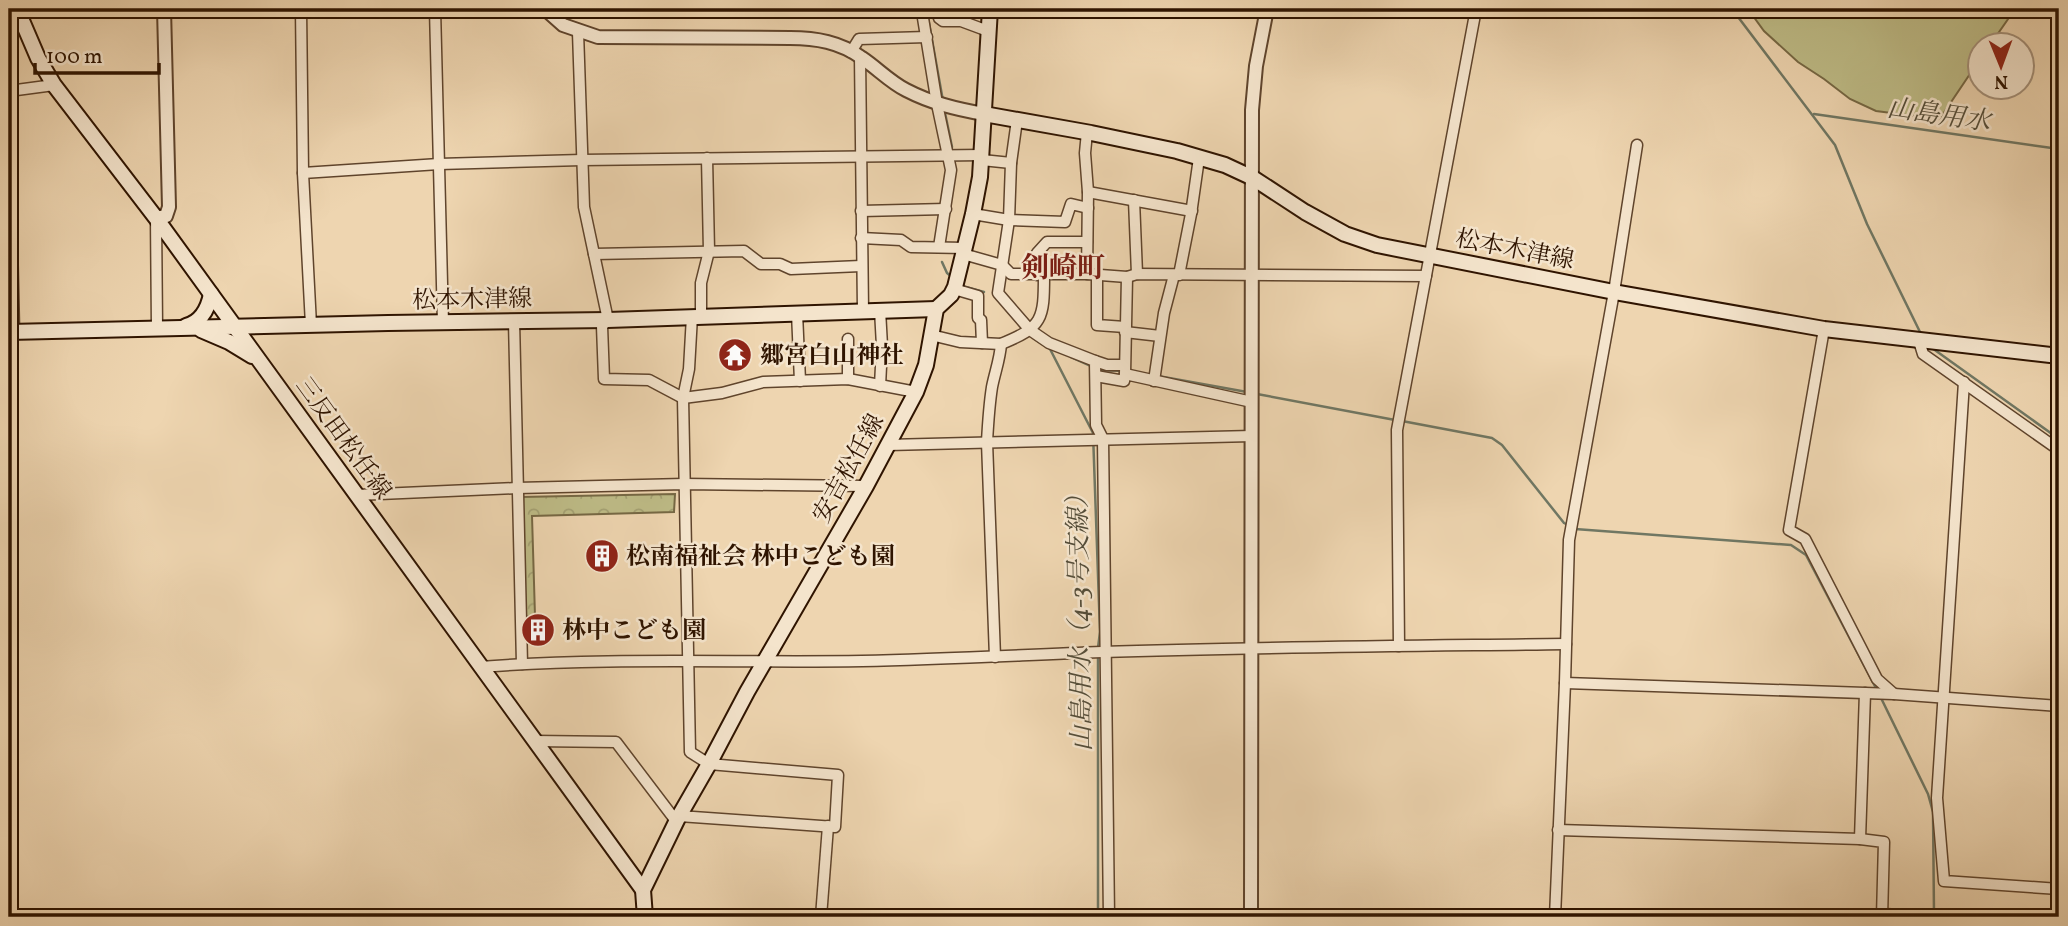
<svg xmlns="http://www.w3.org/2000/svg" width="2068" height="926" font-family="Vollkorn,'Noto Serif JP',serif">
  <defs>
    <pattern id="forest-crowns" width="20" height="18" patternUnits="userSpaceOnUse" patternTransform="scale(1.75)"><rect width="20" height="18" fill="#bebc87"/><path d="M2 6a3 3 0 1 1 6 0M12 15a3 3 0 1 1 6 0" fill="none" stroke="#a4a173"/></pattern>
  </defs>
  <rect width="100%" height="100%" fill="#eed5b0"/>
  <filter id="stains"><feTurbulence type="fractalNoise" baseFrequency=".00286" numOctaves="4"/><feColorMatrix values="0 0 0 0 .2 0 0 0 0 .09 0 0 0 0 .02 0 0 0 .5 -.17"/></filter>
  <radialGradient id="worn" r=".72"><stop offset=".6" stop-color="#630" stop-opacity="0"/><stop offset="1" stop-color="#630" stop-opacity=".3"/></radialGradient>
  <polygon fill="#bebc87" stroke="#766844" stroke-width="2" points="1748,9 2015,9 1990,45 1980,46 1980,59 1941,117 1938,119 1876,111 1850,99 1824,79 1798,62 1764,31"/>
  <polygon fill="url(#forest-crowns)" stroke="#766844" stroke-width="2" points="675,494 674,512 532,516 535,616 523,617 520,497"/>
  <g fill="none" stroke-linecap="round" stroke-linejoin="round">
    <g stroke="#707763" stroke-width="2.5">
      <polyline points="1732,9 1835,145 1867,224 1921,334"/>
      <polyline points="927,12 943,101"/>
      <polyline points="944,108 952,147"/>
      <polyline points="1814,114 2059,149"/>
      <polyline points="942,262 947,273 952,277"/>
      <polyline points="962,286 984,292"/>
      <polyline points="1033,338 1050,349 1093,433 1100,632 1098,648"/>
      <polyline points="1932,348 2059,439"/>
      <polyline points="1071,357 1091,366"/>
      <polyline points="1102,370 1123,371"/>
      <polyline points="1158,376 1247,392"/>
      <polyline points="1257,394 1395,420"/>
      <polyline points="1402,421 1492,438 1502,445 1564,523 1570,526"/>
      <polyline points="1575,529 1791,545 1806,555 1878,692"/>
      <polyline points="1098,655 1098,917"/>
      <polyline points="1881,698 1928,794 1933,812 1934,914"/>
    </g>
    <g stroke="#5f442c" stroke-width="13">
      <g id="minor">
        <polyline points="301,9 303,173 311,325"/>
        <polyline points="435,9 443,323"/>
        <polyline points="920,9 922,12 937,104 951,170 939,247"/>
        <polyline points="937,9 939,18 943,21 961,21 988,31"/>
        <polyline points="578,32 584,207 608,320 602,326 604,379 649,380 683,398 722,393 763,382 848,379 916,392"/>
        <polyline points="851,52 859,39 927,37"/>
        <polyline points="860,56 863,311"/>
        <polyline points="9,91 54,85"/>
        <polyline points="9,108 14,332"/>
        <polyline points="1017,120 1011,163 1009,220 998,293 1030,330 1049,343 1095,361 1096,425 1103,439 1109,917"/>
        <polyline points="982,160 1011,163"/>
        <polyline points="303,173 439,164 582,160 982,155"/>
        <polyline points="1088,192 1192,211"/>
        <polyline points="1134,200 1137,274"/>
        <polyline points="861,211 946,209"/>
        <polyline points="973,214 1009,220 1065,222 1071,204 1088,208"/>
        <polyline points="156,218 157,328"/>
        <polyline points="861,238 901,240 911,247 965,248"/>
        <polyline points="594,254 744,251 761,264 780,264 791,269 861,266"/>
        <polyline points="963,254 1002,265 1011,274 1087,274 1127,277 1137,274 1426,276"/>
        <polyline points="1087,274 1088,192 1085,153 1087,132"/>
        <polyline points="1037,275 1037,253 1047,242 1087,242"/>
        <polyline points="1179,275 1191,214 1199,158"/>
        <polyline points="1097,276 1097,325 1125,327"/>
        <polyline points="954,289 978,296 978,318 981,320 982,343"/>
        <polyline points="880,310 882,346 880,386"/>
        <polyline points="797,313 800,381"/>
        <polyline points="701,315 701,283 709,251 707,158"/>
        <polyline points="514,321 522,664"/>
        <polyline points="1824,329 1789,530 1805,539 1877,679 1894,694"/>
        <polyline points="1125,332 1160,336"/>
        <path d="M931,335L960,342L1001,344C1000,359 995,372 992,387C989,406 988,424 987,442L995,657"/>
        <polyline points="848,339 848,379"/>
        <polyline points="1919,341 1923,354 2059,450"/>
        <path d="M1001,344C1043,327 1044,319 1044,275"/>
        <polyline points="1095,361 1107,365 1124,365"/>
        <polyline points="1125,374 1127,277"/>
        <polyline points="1096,376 1124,381 1125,374 1252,402"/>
        <polyline points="1154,381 1164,313 1174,275"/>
        <polyline points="1964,382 1937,798 1944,881 2059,889"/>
        <polyline points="888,445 1252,436"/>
        <polyline points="357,495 517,488 684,484 866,486"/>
        <polyline points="1399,646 1397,430 1476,9"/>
        <path d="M480,667C608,657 735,663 862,661C942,659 1022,655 1102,652C1257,647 1411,646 1566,644"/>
        <polyline points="1565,683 1894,694 2059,706"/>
        <polyline points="534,741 616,742 676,821"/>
        <polyline points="679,816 835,827 838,775 709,764 690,752 683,398 689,369 692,316"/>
        <polyline points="1558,830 1860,839 1884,842 1882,917"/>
        <polyline points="1860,839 1865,693"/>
        <polyline points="1882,914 1938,917"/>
        <polyline points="821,917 828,826"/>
        <polyline points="1555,917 1565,683 1569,540 1614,292 1637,145"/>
      </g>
    </g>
    <g stroke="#5f442c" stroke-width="16">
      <g id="tertiary">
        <path d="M545,9L563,25L598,37L790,38C816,38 840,42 862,58C877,68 890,82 906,90C931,103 956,109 984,114"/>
        <polyline points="156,218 166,216 169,207 164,9"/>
        <polyline points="1251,917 1252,110 1256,66 1267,9"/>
      </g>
    </g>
    <g stroke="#2f1400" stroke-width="18">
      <g id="secondary">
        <polyline points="17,9 38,58 54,85 156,218 643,890"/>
        <polyline points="984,114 1091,133 1177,151 1225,165 1253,178 1305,212 1345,234 1377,245 1614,292 1824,329 2059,356"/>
        <path d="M186,326C201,322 208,309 211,294"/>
        <polyline points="201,330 229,342 252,356"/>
        <polyline points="9,332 388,323 608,320 936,309"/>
        <polyline points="645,917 643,890 678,818 709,764 747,692 866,486 916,392 926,365 936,309 951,295 955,287 973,214 980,177 990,9"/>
      </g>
    </g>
    <use href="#minor" stroke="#f4e4cc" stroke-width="10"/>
    <use href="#tertiary" stroke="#f4e4cc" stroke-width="12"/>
    <use href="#secondary" stroke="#f4e4cc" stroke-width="14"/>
  </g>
  <defs>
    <g id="temple-disc" transform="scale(1.75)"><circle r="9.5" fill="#8f2418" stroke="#f4e4cc"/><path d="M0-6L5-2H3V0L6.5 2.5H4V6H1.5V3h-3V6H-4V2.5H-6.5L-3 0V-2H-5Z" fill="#fff"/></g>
    <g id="building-disc" transform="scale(1.75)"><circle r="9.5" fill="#8f2418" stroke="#f4e4cc"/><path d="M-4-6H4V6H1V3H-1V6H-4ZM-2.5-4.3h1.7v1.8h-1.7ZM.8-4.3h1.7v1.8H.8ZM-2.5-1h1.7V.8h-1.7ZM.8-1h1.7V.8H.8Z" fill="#fff"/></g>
  </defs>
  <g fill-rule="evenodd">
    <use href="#temple-disc" x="735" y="355"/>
    <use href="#building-disc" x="602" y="556"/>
    <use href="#building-disc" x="538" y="630"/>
  </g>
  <g text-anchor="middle" stroke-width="5" stroke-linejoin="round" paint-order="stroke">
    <g font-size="24" fill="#2f1400" stroke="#f4e4cc">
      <text transform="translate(1515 249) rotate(11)" y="8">松本木津線</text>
      <text transform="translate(472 299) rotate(-1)" y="8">松本木津線</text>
      <text transform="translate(344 438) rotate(54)" y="8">三反田松任線</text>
      <text transform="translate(848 468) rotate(-61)" y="8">安吉松任線</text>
    </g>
    <g font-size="24" font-weight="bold" fill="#2f1400" stroke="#f4e4cc" text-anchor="start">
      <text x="760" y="363">郷宮白山神社</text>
      <text x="626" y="564">松南福祉会 林中こども園</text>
      <text x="562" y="638">林中こども園</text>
    </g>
    <g font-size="26" font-style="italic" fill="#554e3a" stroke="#f4e4cc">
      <text transform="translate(1939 114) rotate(8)" y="9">山島用水</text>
      <text transform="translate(1079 617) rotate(-91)" y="9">山島用水（4-3号支線）</text>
    </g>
    <g font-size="28" font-weight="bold" fill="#7a1f14" stroke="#f4e4cc">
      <text x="1063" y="277">剣崎町</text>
    </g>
  </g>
  <rect width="2068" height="926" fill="none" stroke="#eed5b0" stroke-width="35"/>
  <rect x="10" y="10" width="2047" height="905" fill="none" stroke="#2f1400" stroke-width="3.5"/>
  <rect x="18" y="18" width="2033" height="891" fill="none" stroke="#2f1400" stroke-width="2"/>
  <g transform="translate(2001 66) rotate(179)"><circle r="33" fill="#f4e4cc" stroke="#a5917a" stroke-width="2"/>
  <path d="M0-5L12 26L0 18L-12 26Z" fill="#8f2418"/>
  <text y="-10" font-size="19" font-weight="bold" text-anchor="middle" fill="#2f1400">N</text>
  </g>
  <path d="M35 63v10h124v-10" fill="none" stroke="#2f1400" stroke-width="3.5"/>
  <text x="46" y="63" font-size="21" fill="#2f1400" stroke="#f4e4cc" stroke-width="5" paint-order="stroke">100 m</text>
  <rect width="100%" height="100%" filter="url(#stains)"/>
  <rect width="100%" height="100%" fill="url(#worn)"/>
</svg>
